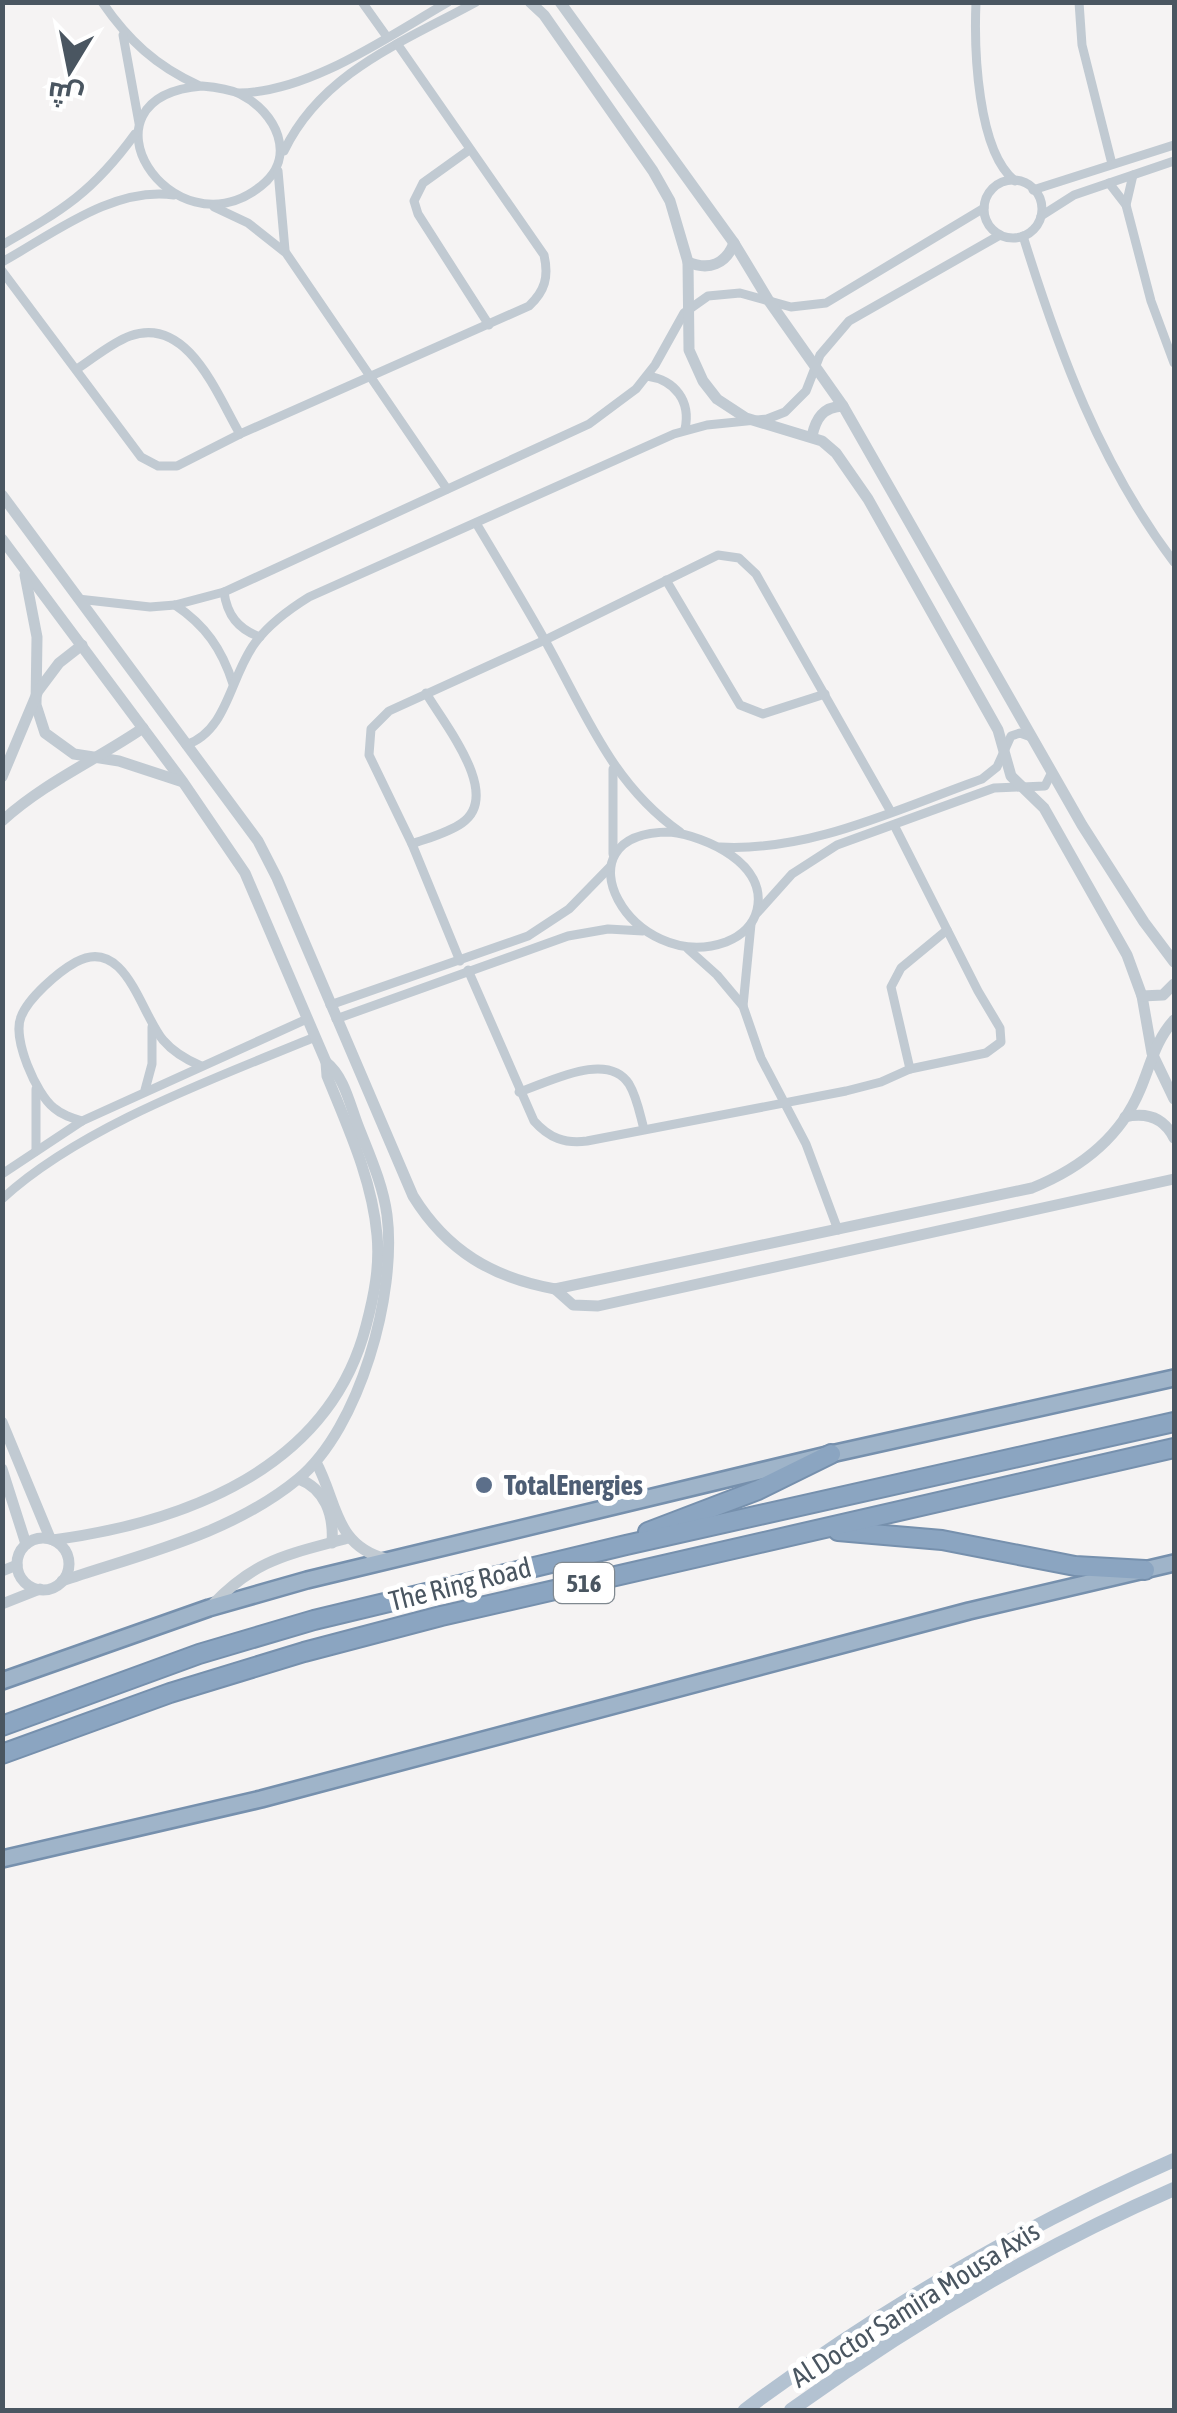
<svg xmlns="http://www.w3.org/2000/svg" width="1177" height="2413" font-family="'Asap Condensed',Cairo,sans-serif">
  <rect width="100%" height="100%" fill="#f5f3f3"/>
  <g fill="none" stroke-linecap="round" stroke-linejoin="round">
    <g stroke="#7690ad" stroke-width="20">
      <g id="trunk">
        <polyline points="2,1681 209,1608 307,1580 831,1454 1174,1378"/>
        <polyline points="2,1859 261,1799 969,1611 1174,1563"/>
      </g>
    </g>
    <g stroke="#7690ad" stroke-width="22">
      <g id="motorway">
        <polyline points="838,1531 942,1540 1075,1566 1145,1570"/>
        <polyline points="648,1532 758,1490 831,1454"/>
        <polyline points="2,1726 199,1654 314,1620 626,1545 1174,1422"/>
        <polyline points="2,1754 170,1693 304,1652 441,1616 1174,1448"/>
      </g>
    </g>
    <g stroke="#c1cad2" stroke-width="9">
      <path d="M102,2C128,40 156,66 198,85"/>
      <polyline points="362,2 387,37"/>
      <path d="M976,2C974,48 977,151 1015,181"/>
      <polyline points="1079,2 1082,45 1112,164"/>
      <polyline points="123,35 139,123"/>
      <path d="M202,86C214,87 229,89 240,94C276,112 298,157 261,186C171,257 69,97 202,86Z"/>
      <path d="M239,93C310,92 387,37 448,2"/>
      <polyline points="469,150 423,183 414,201 418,214 489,325"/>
      <path d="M284,151C322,72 403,42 476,2"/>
      <polyline points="278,171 285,250"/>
      <circle cx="1013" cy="209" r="29"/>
      <polyline points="1109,183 1126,205 1151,301 1174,363"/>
      <polyline points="1033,190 1174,145"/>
      <polyline points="1126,205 1133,175"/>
      <polyline points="214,207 248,223 286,253 447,489"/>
      <polyline points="1041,216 1074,195 1174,161"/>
      <path d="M1023,236C1059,352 1100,464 1174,562"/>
      <path d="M2,245C63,210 93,192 135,134"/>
      <path d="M2,262C53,234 113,186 174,195"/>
      <path d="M2,271L141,457L158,466H177L240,434L529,306C545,291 549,277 544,255L398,45"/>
      <path d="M77,369C94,358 111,343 130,336C188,315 217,395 240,434"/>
      <path d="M647,376C675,380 691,401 685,429"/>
      <path d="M476,523C500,563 524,603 547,644C586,714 612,784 680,832"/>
      <polyline points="666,580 740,705 763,714 825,694"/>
      <path d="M224,592C227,615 238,629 260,637"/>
      <polyline points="78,599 150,607 175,605 224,592 589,424 636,389 655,365 684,313 708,296 740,293 791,307 826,303 984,208"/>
      <path d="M175,605C205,625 222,649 233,684"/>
      <path d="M186,745C228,731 230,676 255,643C269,624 288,610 309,597L674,434L707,425L767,419L785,412L806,391L820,355L849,321L1000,235"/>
      <path d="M670,832C706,836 768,864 757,910C753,926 741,936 726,942C632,976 551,832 670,832Z"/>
      <path d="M412,844C428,838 448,833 462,823C503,795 444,724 426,693"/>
      <path d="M720,847C811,852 897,809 982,779L997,767L1011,736L1020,733L1031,737"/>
      <polyline points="613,854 613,769"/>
      <polyline points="757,913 792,874 837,845 994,788 1045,786 1051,774"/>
      <polyline points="688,949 717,975 743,1006 761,1058 806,1144 838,1230"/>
      <polyline points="460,961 412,844 369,755 371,729 389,711 545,640 718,555 739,558 756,574 891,812"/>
      <path d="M468,970L534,1121C549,1138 565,1144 587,1141L846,1091L881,1082L910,1069L986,1053L1001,1042L1000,1028L978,991L894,825"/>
      <polyline points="330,1005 528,936 569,909 610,867"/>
      <polyline points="743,1006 751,924"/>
      <polyline points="336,1019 568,936 608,929 643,931"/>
      <polyline points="910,1069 891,987 901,968 947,930"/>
      <polyline points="36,1089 36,1151"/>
      <polyline points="145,1090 152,1064 152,1027"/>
      <path d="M519,1092C548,1083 607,1050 629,1084C637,1097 640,1115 644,1129"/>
      <path d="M82,1121C72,1118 62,1115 54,1108C36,1094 12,1038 21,1017C28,998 58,972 76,962C125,935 141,1014 163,1040C174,1053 187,1060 201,1066"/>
      <polyline points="2,1174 82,1121 307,1019"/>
      <path d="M2,1199C81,1126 216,1078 315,1037"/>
    </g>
    <g stroke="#c1cad2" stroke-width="11">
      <polyline points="530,2 544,15 653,171 670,201 688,262 689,350 703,381 717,399 746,418 822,441 836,453 868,499 998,730 1011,776 1044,808 1127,955 1142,996 1152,1053 1174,1099"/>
      <polyline points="560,2 734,243 769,301 843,406 1082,825 1144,922 1174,962"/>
      <path d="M688,262C709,271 726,264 734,243"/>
      <path d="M812,436C816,418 823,407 843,406"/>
      <path d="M2,495L258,841L277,878L413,1196C447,1251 493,1278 555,1289L1032,1188C1079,1169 1120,1138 1140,1090C1151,1064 1155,1041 1174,1020"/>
      <path d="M2,539L183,782L245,873L326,1062L327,1076C348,1128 372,1179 377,1235C380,1266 374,1296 366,1326C329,1469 185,1522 53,1540"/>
      <polyline points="25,575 37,637 36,705 45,733 74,754 119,761 180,781"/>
      <polyline points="2,777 38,691 59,663 82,645"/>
      <path d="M2,821C45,782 96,760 143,728"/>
      <polyline points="1142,996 1163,995 1174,984"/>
      <path d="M1125,1117C1147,1112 1164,1118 1174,1138"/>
      <polyline points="555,1289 573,1305 598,1306 1174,1179"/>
      <polyline points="2,1422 50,1538"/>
      <path d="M316,1462C338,1503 334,1545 386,1559"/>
      <polyline points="2,1469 26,1544"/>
      <path d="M299,1479C325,1489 334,1515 332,1543"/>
      <circle cx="43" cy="1564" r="26"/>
      <polyline points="2,1571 17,1565"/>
      <path d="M62,1581C142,1554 231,1534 298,1479C360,1428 397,1293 387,1215C383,1185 370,1156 359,1128C350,1106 345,1077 326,1062"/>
      <polyline points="2,1604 40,1589"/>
      <path d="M211,1606C257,1558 287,1555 348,1538"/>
    </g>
    <g stroke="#b3c2d1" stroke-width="14">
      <path d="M745,2410C879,2310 1021,2227 1174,2160"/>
      <path d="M791,2410C911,2324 1038,2248 1174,2189"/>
    </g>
    <use href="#trunk" stroke="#9fb4c9" stroke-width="15"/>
    <use href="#motorway" stroke="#8ba5c1" stroke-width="18"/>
  </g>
  <circle fill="#5c6f8a" stroke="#fff" stroke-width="4" cx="484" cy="1485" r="10"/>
  <g text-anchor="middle" stroke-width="10" stroke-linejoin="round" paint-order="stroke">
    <rect fill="#fff" stroke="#808990" stroke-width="2.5" x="554" y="1563" width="60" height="40" rx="8"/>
    <g font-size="25" font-weight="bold" fill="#4a5661">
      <text x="584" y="1592">516</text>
    </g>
    <g font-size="28" font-weight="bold" fill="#4e5e75" stroke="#fff" text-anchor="start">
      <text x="504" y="1495">TotalEnergies</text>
    </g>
    <g font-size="28" fill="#4a5661" stroke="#fff">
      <text transform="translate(460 1584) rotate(-14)" y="10">The Ring Road</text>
      <text transform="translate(915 2304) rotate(-32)" y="10">Al Doctor Samira Mousa Axis</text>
    </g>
  </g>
  <rect width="1177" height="2413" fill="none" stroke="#4a5661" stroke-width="10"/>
  <g transform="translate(70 70) rotate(190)" stroke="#ffffff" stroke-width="8" paint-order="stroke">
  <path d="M0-8L18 38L0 25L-18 38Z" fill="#4a5661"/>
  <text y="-15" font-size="28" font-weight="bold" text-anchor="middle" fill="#4a5661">ش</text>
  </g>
</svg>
